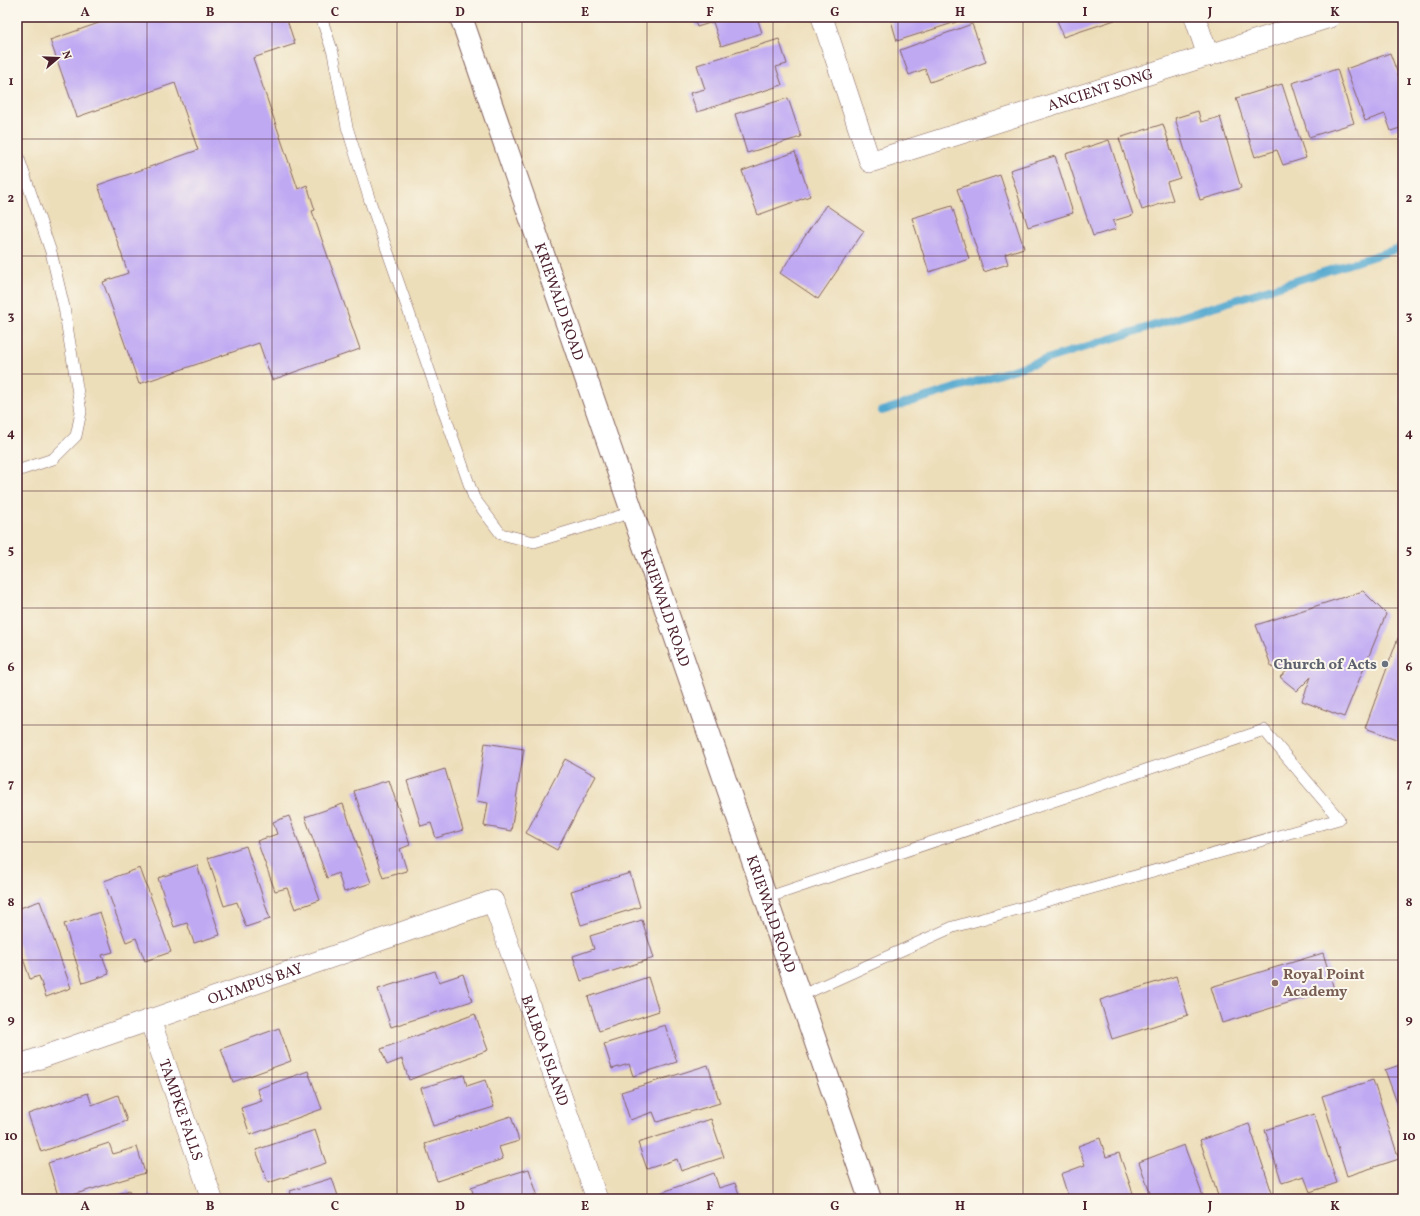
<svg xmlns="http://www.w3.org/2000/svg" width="1420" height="1216" font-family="Vollkorn,serif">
  <rect width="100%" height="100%" fill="#fbf7ec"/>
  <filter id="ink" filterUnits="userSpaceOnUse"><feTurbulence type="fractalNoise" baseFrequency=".025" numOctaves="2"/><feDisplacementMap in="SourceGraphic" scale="8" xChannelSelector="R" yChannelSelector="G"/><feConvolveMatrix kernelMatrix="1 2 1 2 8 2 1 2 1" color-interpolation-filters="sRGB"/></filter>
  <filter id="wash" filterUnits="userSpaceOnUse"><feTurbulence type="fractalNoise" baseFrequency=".012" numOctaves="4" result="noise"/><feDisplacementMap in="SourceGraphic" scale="16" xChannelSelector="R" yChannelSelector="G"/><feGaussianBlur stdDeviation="0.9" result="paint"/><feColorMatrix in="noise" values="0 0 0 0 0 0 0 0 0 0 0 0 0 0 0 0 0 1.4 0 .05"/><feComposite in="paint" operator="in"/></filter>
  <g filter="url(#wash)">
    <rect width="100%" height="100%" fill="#eddeba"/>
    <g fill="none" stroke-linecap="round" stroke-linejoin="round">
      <polyline stroke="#53a8cf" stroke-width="8" points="882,411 1403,247"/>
    </g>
    <g id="blocks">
      <g fill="#bfa9f3">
        <polygon points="116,17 286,17 295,44 253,58 298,189 307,185 315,210 312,211 360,349 272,380 259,343 139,384 103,282 128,273 98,185 198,150 175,83 77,117 50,40"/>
        <polygon points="693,17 757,17 762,33 721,46 713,22 697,27"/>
        <polygon points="890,17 954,17 956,22 897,41"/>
        <polygon points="1056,17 1124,17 1063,37"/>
        <polygon points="972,24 986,62 930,82 925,69 909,75 900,50"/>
        <polygon points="779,39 787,64 776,67 782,85 697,112 690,93 705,89 697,65"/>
        <polygon points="1390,53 1403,88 1403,127 1391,131 1385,114 1365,121 1346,69"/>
        <polygon points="1337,69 1354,123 1309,137 1292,83"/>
        <polygon points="1282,84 1306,158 1283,165 1277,150 1255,157 1236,98"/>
        <polygon points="788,98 801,137 747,153 735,114"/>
        <polygon points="1198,111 1201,122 1220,117 1241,188 1200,200 1175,118"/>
        <polygon points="1163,124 1180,178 1167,182 1173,200 1142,210 1119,138"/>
        <polygon points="1109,140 1133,215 1113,221 1116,229 1093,236 1066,154"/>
        <polygon points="795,152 810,196 758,215 742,171"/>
        <polygon points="1055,156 1073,213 1028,227 1010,170"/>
        <polygon points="1000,175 1024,248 1005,254 1008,264 984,272 957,189"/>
        <polygon points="826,205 864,231 818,299 780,273"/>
        <polygon points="952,206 969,259 929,272 912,218"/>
        <polygon points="1363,591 1386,614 1344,717 1302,701 1311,677 1297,691 1280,677 1298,661 1272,668 1256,625"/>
        <polygon points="1403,635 1403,739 1402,741 1365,728 1398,638 1401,639"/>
        <polygon points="485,743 524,749 511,831 484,826 488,803 476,801"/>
        <polygon points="565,759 596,776 557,850 526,833"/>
        <polygon points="445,769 463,830 436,838 431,823 421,826 407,781"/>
        <polygon points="389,780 410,845 400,849 407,871 383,878 354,791"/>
        <polygon points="343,804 371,883 344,892 338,873 327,878 305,817"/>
        <polygon points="289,816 320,900 295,909 287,888 275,891 257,841 277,834 273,822"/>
        <polygon points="246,846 270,919 246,927 237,902 224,906 208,858"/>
        <polygon points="197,865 220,935 194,943 187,923 174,927 158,878"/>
        <polygon points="140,868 171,952 145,961 136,938 126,942 104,881"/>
        <polygon points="630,873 640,907 581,925 571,891"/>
        <polygon points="40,901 71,988 46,997 39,976 30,979 17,941 17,909"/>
        <polygon points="100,912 113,952 102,955 109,974 83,983 64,924"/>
        <polygon points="642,920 654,958 581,981 573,956 594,949 590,936"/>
        <polygon points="1323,953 1334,989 1222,1023 1211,987"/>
        <polygon points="435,971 439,982 463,974 472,1001 391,1027 378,989"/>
        <polygon points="1176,976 1188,1015 1112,1039 1100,1000"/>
        <polygon points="648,977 659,1011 599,1031 588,997"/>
        <polygon points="475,1014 488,1050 409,1080 402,1059 387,1065 381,1049"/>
        <polygon points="665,1025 677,1062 633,1076 629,1064 612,1069 604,1044"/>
        <polygon points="279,1028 291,1061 233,1082 221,1049"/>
        <polygon points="1403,1064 1403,1119 1385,1070"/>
        <polygon points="708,1065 720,1103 657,1122 653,1112 630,1120 621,1092"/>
        <polygon points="308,1071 322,1109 250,1135 241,1108 262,1101 257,1089"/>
        <polygon points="464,1075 467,1086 485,1080 494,1107 433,1126 421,1088"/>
        <polygon points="1373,1080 1399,1159 1347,1176 1322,1096"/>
        <polygon points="88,1093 92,1105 118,1095 127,1121 41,1152 28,1114"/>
        <polygon points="1314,1114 1337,1183 1310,1192 1304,1176 1282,1183 1265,1130"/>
        <polygon points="511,1116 519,1141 499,1147 503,1159 437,1181 425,1144"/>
        <polygon points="711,1119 724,1157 681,1171 677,1159 647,1169 638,1143"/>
        <polygon points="1249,1124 1274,1199 1219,1199 1200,1140"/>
        <polygon points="315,1130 326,1163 268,1183 256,1150"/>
        <polygon points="1100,1138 1106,1157 1119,1153 1135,1199 1069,1199 1061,1174 1085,1165 1078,1146"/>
        <polygon points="109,1143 113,1154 137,1147 145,1173 59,1199 48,1163"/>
        <polygon points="1184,1145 1204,1199 1152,1199 1139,1162"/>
        <polygon points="529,1169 537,1194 521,1199 475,1199 471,1187"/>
        <polygon points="714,1173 719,1188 735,1183 741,1199 656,1199 655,1195"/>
        <polygon points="332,1178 339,1199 293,1199 290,1191"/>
        <polygon points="129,1190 132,1199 105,1199"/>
        <polygon points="152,1195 154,1199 143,1199"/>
      </g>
    </g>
  </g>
  <g filter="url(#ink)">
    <use href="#blocks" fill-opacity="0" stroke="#83625d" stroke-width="1"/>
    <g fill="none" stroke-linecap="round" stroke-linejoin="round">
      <g stroke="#83625d" stroke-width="12">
        <g id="service">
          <polyline points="321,17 333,53 347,127 370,201 474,498 501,534 534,542 633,512"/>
          <polyline points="17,153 51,252 64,307 81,412 76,436 53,459 17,471"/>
          <polyline points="766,898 1264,730 1339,819 953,927 800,996"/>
        </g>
      </g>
      <g stroke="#83625d" stroke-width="22">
        <g id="minor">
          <path id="s1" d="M822,17L870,162L1330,17"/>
          <polyline points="1195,17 1208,56"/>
          <path id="s2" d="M150,1020L212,1199"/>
          <path id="s3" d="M17,1066L493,901L597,1199"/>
        </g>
      </g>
      <g stroke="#83625d" stroke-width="24">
        <g id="tertiary">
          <path id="s4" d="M461,17L870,1199"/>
        </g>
      </g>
      <use href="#service" stroke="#fff" stroke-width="11"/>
      <use href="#minor" stroke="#fff" stroke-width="21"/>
      <use href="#tertiary" stroke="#fff" stroke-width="22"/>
    </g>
  </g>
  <path fill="none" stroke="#4a1f2b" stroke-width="1" stroke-opacity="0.55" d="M147,17V1199M272,17V1199M397,17V1199M522,17V1199M647,17V1199M773,17V1199M898,17V1199M1023,17V1199M1148,17V1199M1273,17V1199M17,139H1403M17,256H1403M17,374H1403M17,491H1403M17,608H1403M17,725H1403M17,842H1403M17,960H1403M17,1077H1403"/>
  <circle fill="#6b7280" stroke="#fbf7ec" stroke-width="1.5" cx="1385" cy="664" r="4"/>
  <circle fill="#8d6e63" stroke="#fbf7ec" stroke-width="1.5" cx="1275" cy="983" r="4"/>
  <g text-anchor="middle" stroke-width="4" stroke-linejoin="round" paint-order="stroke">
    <g font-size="15" fill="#4a1f2b" stroke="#fbf7ec">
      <text dy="5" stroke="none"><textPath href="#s1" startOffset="394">ANCIENT SONG</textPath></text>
      <text dy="5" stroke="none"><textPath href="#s4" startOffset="301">KRIEWALD ROAD</textPath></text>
      <text dy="5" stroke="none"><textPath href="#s4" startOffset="625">KRIEWALD ROAD</textPath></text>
      <text dy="5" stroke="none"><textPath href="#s4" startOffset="949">KRIEWALD ROAD</textPath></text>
      <text dy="5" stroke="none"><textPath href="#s3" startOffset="252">OLYMPUS BAY</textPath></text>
      <text dy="5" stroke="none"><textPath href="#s3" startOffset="662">BALBOA ISLAND</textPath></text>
      <text dy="5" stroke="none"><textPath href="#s2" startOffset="95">TAMPKE FALLS</textPath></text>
    </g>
    <g font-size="15" font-weight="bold" fill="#5b616d" stroke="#fbf7ec" text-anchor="end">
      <text x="1377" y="669">Church of Acts</text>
    </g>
    <g font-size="15" font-weight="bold" fill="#785e54" stroke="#fbf7ec" text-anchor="start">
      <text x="1283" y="979">Royal Point<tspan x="1283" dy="17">Academy</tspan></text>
    </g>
  </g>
  <rect width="1420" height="1216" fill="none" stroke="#fbf7ec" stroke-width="44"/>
  <g transform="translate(58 58) rotate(71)" stroke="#fbf7ec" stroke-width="3" paint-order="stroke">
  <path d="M0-3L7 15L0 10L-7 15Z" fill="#4a1f2b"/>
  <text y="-6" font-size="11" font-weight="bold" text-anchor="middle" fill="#4a1f2b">N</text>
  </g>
  <rect x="22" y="22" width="1376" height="1172" fill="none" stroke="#4a1f2b" stroke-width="1.5"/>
  <g font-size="13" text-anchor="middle" font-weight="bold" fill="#4a1f2b">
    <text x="85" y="16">A</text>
    <text x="210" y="16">B</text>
    <text x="335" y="16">C</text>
    <text x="460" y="16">D</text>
    <text x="585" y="16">E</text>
    <text x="710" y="16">F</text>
    <text x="835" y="16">G</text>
    <text x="960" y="16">H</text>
    <text x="1085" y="16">I</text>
    <text x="1210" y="16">J</text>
    <text x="1335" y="16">K</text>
    <text x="11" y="85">1</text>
    <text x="1409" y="85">1</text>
    <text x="11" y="202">2</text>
    <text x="1409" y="202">2</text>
    <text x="11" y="320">3</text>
    <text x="1409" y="320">3</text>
    <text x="11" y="437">4</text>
    <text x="1409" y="437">4</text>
    <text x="11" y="554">5</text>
    <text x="1409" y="554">5</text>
    <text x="11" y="671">6</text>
    <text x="1409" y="671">6</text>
    <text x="11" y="788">7</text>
    <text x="1409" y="788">7</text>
    <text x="11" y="906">8</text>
    <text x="1409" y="906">8</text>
    <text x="11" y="1023">9</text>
    <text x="1409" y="1023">9</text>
    <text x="11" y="1140">10</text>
    <text x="1409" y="1140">10</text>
    <text x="85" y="1210">A</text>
    <text x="210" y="1210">B</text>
    <text x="335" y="1210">C</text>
    <text x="460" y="1210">D</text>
    <text x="585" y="1210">E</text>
    <text x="710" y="1210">F</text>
    <text x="835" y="1210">G</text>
    <text x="960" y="1210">H</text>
    <text x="1085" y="1210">I</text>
    <text x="1210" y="1210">J</text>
    <text x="1335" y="1210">K</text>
  </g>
</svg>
